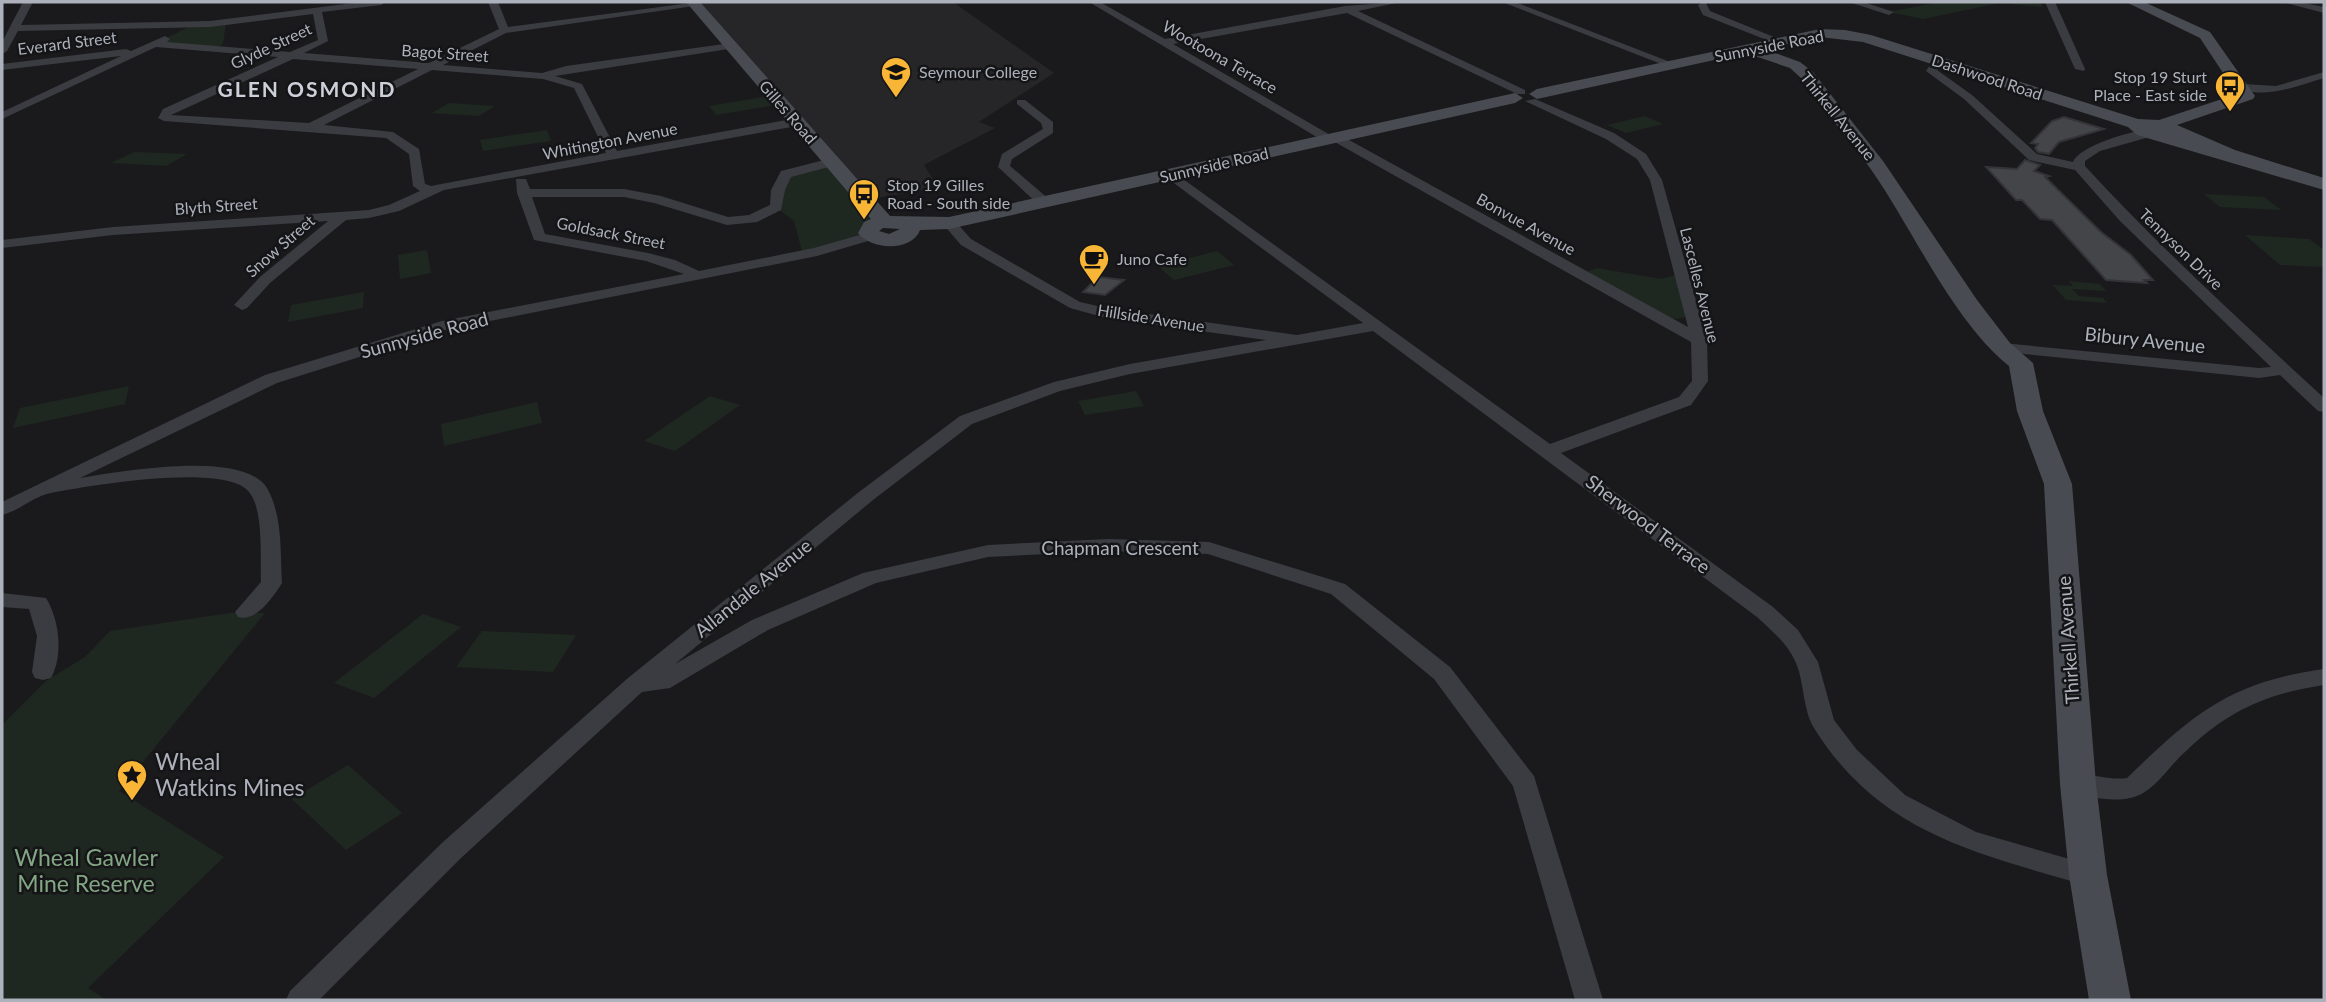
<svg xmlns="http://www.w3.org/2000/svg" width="2326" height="1002" font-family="Lato,sans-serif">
  <rect width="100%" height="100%" fill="#1a1a1c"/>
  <polygon fill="#262629" points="693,2 953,2 1054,73 979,122 995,128 924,165 938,187 866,200"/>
  <g fill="#1f2820">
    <polygon points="1939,2 2041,2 2042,7 2000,3 1923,19 1889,12"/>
    <polygon points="226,22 223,44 211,50 154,44 193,25"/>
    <polygon points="774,95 782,104 716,115 709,106"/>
    <polygon points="449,103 495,106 479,116 432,113"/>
    <polygon points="1645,116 1663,124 1626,133 1607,125"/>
    <polygon points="547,130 551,141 483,151 480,140"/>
    <polygon points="134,152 187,154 166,166 111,163"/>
    <polygon points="832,162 884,221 868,233 803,255 794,221 776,207 786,174"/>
    <polygon points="2204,194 2264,197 2281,210 2220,207"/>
    <polygon points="2245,235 2309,239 2324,250 2324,267 2280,265"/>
    <polygon points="427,250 431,273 400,279 398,255"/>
    <polygon points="1217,251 1234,265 1174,280 1158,266"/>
    <polygon points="1597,268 1661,279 1676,275 1686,317 1675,319 1667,317 1586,272"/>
    <polygon points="2069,281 2100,284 2106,291 2072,289 2079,296 2103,298 2107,303 2066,300 2053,285 2073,286"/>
    <polygon points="364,292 363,308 288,322 291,305"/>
    <polygon points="129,386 125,404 13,428 20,408"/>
    <polygon points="1136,391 1144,406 1085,415 1078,401"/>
    <polygon points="710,396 740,405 675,451 644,441"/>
    <polygon points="537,402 542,423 444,446 441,424"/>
    <polygon points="230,613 265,613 119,791 224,857 88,988 107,1000 2,1000 2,725 46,681 85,657 110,631"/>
    <polygon points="423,614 461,627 374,698 334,683"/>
    <polygon points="482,631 576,635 553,672 456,667"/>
    <polygon points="348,765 402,813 346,850 292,799"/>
  </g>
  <g fill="#444549" stroke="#343438" stroke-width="2">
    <polygon points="2064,117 2104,129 2059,142 2049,154 2038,152 2035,148 2038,144 2031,143 2052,121"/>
    <polygon points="2025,160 2040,165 2034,171 2049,176 2045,177 2101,232 2131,255 2153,280 2144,280 2147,283 2106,280 2052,220 2040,219 2022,200 2016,200 1986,167 2017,169"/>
    <polygon points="1098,277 1124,280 1105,295 1083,292"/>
  </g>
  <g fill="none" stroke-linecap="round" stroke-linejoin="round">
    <g fill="#3a3c41" fill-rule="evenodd">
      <path d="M23,2H33L21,25L210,21L361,2H386L381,5L322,12L328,41L304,53L429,63L499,29L488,2H498L508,27L698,2L694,6L506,33L443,65L542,73L566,66L731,43L736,46L735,48L555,76L582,84L617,151L797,118L803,122L797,126L444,190L399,211L369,218L346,220L270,283L247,308L242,310L234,305L260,277L328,221L113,235L2,248V240L113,227L369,210L389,205L420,191L413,186L409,154L386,138L164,121L158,118L163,109L278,57L156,47L2,119V112L121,56L2,70V64L126,49L131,51L165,36L170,39L167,42L290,52L318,40L313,14L210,27L18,31L7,51L2,54V42ZM293,59L418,69L309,123L171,115ZM432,70L543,79L574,88L606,153L431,186L425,184L419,149L393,132L324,125Z"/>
      <path d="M1089,2H1100L1165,39L1345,6L1401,2L1358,11L1525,90V94H1517L1347,13L1173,44L1332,136L1340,135L1688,327L1650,180L1637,159L1606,139L1525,101L1535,99L1614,133L1646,154L1662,180L1707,340L1708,381L1691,405L1561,453L1773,607L1798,630L1818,662L1834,720L1857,750L1905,795L1976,832L2097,867L2101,875L2097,883L2088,886C1977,853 1880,834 1814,728C1802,708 1805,682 1795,661C1787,643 1772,631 1757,617L1373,331L1130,374L1060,391L972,424L873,500L675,664L752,620L863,573L988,545L1108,539L1209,542L1345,584L1450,667L1534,776L1603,1000H1575L1513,786L1434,679L1331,594L1208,554L1108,551L988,557L876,583L768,630L670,688L642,692L461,858L319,1000H286L290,991L443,842L628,678L859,492L960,416L1054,382L1130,364L1266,340L1106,318L1070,308L961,245L942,223L944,220H954L971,239L1080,302L1106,308L1297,335L1363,323L1167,178V172L1172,171L1550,444L1679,397L1692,381L1691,342L1333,141L1325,142Z"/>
      <polygon points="1502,2 1515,2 1678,65 1669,67"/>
      <polygon points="1703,2 1706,3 1710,11 1786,42 1777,44 1703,15 1698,5"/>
      <polygon points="1849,2 1863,2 1894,12 1889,15"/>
      <polygon points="2045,2 2055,2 2085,69 2084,71 2075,69"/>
      <polygon points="2282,2 2299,2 2324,7 2324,13"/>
      <path d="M1946,61L1951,64L1937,70L1972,95L2037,154L2073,162C2079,146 2137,128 2153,130V136L2100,151L2085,161V166C2160,248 2243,323 2324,398V412L2318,411L2280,375L2259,378L1996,351L1994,348L2002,343L2259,368L2271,367L2120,221L2075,170L2029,160L1964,99L1926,71L1930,65Z"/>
      <path d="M2324,72V78C2301,85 2260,101 2238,87L2244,84L2276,86Z"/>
      <polygon points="1017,100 1025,100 1053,122 1053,133 1012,159 1010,166 1050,200 1050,206 1040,206 998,167 1002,154 1043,129 1041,123 1017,104"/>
      <path d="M832,158L838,162L836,165L791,177L785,190L781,210L757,222L727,225L654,203L624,197H532L545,234L648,253L675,260L699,271L814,248L870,232L875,233V239L817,256L445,330L277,383L80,478C119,472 243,449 267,488C283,516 280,552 282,583C273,597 257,622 238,617L235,612L261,582C260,558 264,510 249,492C226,462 87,486 51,493C34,496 19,511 2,515V502L265,375L442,321L684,274L646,261L534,240L517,193L516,179H526L530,189H624L661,196L728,217L749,215L770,205L771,190L781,171Z"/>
      <path d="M2,593L46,598C59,619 64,655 51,678L43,680L35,678L32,672L37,636L29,609L2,607Z"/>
      <path d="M2324,669V685C2266,694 2229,710 2186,751C2172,763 2159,784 2143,793C2123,805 2090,798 2069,791L2066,784L2069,777C2087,771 2108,781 2127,778C2193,714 2230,682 2324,669Z"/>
    </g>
    <g fill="#484b51" fill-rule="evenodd">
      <path d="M686,2H700L890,216L949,217L1515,93L1523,98L1515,103L949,229L920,230C912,252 871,250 858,233L864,222L871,219ZM883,228L900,229L889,234L879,231Z"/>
      <path d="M2126,2H2144L2210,32L2255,96L2253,99L2177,125L2235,150L2324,178V190L2137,135L2128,127L1863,42L1820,37L1764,49L1800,62L1813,72L1883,161L1977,300L2010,343L2033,363L2043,411L2072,484L2096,784L2107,875L2131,1000H2089L2069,875L2060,784L2044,484L2017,411L2009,366C1952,320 1913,229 1870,168C1848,138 1823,109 1801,78L1790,68L1746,53L1537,99L1529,94L1537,89L1820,29L1845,30L1871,35L2138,119L2159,120L2237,94L2200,38Z"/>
    </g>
  </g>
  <defs>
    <g id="school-pin" transform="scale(1.575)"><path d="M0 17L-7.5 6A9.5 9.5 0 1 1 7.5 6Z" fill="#f8b536" stroke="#151517"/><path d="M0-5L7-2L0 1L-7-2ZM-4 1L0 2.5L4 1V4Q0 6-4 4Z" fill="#111"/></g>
    <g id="bus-pin" transform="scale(1.575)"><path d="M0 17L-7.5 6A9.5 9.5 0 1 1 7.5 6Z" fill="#f8b536" stroke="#151517"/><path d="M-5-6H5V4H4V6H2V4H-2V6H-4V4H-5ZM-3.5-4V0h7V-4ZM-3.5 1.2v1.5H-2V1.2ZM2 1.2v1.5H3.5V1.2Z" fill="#111"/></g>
    <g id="cafe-pin" transform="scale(1.575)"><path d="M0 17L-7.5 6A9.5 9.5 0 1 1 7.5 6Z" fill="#f8b536" stroke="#151517"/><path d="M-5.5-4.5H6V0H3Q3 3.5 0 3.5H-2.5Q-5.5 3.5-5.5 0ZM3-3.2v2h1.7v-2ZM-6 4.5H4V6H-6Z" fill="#111"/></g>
    <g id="sight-pin" transform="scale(1.575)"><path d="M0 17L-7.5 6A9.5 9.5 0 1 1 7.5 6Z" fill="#f8b536" stroke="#151517"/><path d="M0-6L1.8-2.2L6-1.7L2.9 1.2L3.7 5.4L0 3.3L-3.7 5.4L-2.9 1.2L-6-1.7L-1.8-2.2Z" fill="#111"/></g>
  </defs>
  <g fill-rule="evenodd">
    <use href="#school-pin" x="896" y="72"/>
    <use href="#bus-pin" x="2230" y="86"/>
    <use href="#bus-pin" x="864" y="194"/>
    <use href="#cafe-pin" x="1094" y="259"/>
    <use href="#sight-pin" x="132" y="775"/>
  </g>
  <g text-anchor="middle" stroke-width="5" stroke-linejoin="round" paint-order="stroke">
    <g font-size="16" fill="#acb1bc" stroke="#151517">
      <text transform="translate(67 43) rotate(-7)" y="6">Everard Street</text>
      <text transform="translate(271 46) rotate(-25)" y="6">Glyde Street</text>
      <text transform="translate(1769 46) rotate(-11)" y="6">Sunnyside Road</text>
      <text transform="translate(445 53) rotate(4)" y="6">Bagot Street</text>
      <text transform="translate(1220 57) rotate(30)" y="6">Wootoona Terrace</text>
      <text transform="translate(1987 77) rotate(18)" y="6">Dashwood Road</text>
      <text transform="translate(788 112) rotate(49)" y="6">Gilles Road</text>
      <text transform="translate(1838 116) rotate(51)" y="6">Thirkell Avenue</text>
      <text transform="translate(610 141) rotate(-11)" y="6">Whitington Avenue</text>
      <text transform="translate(1214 165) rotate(-13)" y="6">Sunnyside Road</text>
      <text transform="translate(216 206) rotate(-4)" y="6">Blyth Street</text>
      <text transform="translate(1526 224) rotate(29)" y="6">Bonvue Avenue</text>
      <text transform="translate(611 233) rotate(11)" y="6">Goldsack Street</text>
      <text transform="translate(280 246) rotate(-41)" y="6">Snow Street</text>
      <text transform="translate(2181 249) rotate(44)" y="6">Tennyson Drive</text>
      <text transform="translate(1700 285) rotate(76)" y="6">Lascelles Avenue</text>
      <text transform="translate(1151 318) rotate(9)" y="6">Hillside Avenue</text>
    </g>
    <g font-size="16" fill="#acb1bc" stroke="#151517" text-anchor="start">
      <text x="919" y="78">Seymour College</text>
      <text x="2207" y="83" text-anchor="end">Stop 19 Sturt<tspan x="2207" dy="18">Place - East side</tspan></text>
      <text x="887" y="191">Stop 19 Gilles<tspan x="887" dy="18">Road - South side</tspan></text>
      <text x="1117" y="265">Juno Cafe</text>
    </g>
    <g font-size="19" fill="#acb1bc" stroke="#151517">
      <text transform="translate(424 335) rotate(-15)" y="7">Sunnyside Road</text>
      <text transform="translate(2145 340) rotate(6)" y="7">Bibury Avenue</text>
      <text transform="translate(1648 524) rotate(37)" y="7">Sherwood Terrace</text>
      <text x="1120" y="555">Chapman Crescent</text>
      <text transform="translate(753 588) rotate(-39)" y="7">Allandale Avenue</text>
      <text transform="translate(2068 640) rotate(-94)" y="7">Thirkell Avenue</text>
    </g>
    <g font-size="21" font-weight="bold" letter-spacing="2" fill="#cdd0d8" stroke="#151517">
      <text x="307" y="97">GLEN OSMOND</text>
    </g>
    <g font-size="23" fill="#acb1bc" stroke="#151517" text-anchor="start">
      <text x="155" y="770">Wheal<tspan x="155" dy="26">Watkins Mines</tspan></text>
    </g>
    <g font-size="23" fill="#83a785" stroke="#151517">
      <text x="86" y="866">Wheal Gawler<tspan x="86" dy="26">Mine Reserve</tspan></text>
    </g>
  </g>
  <rect width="2326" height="1002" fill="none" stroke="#acb1bc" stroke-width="7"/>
</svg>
